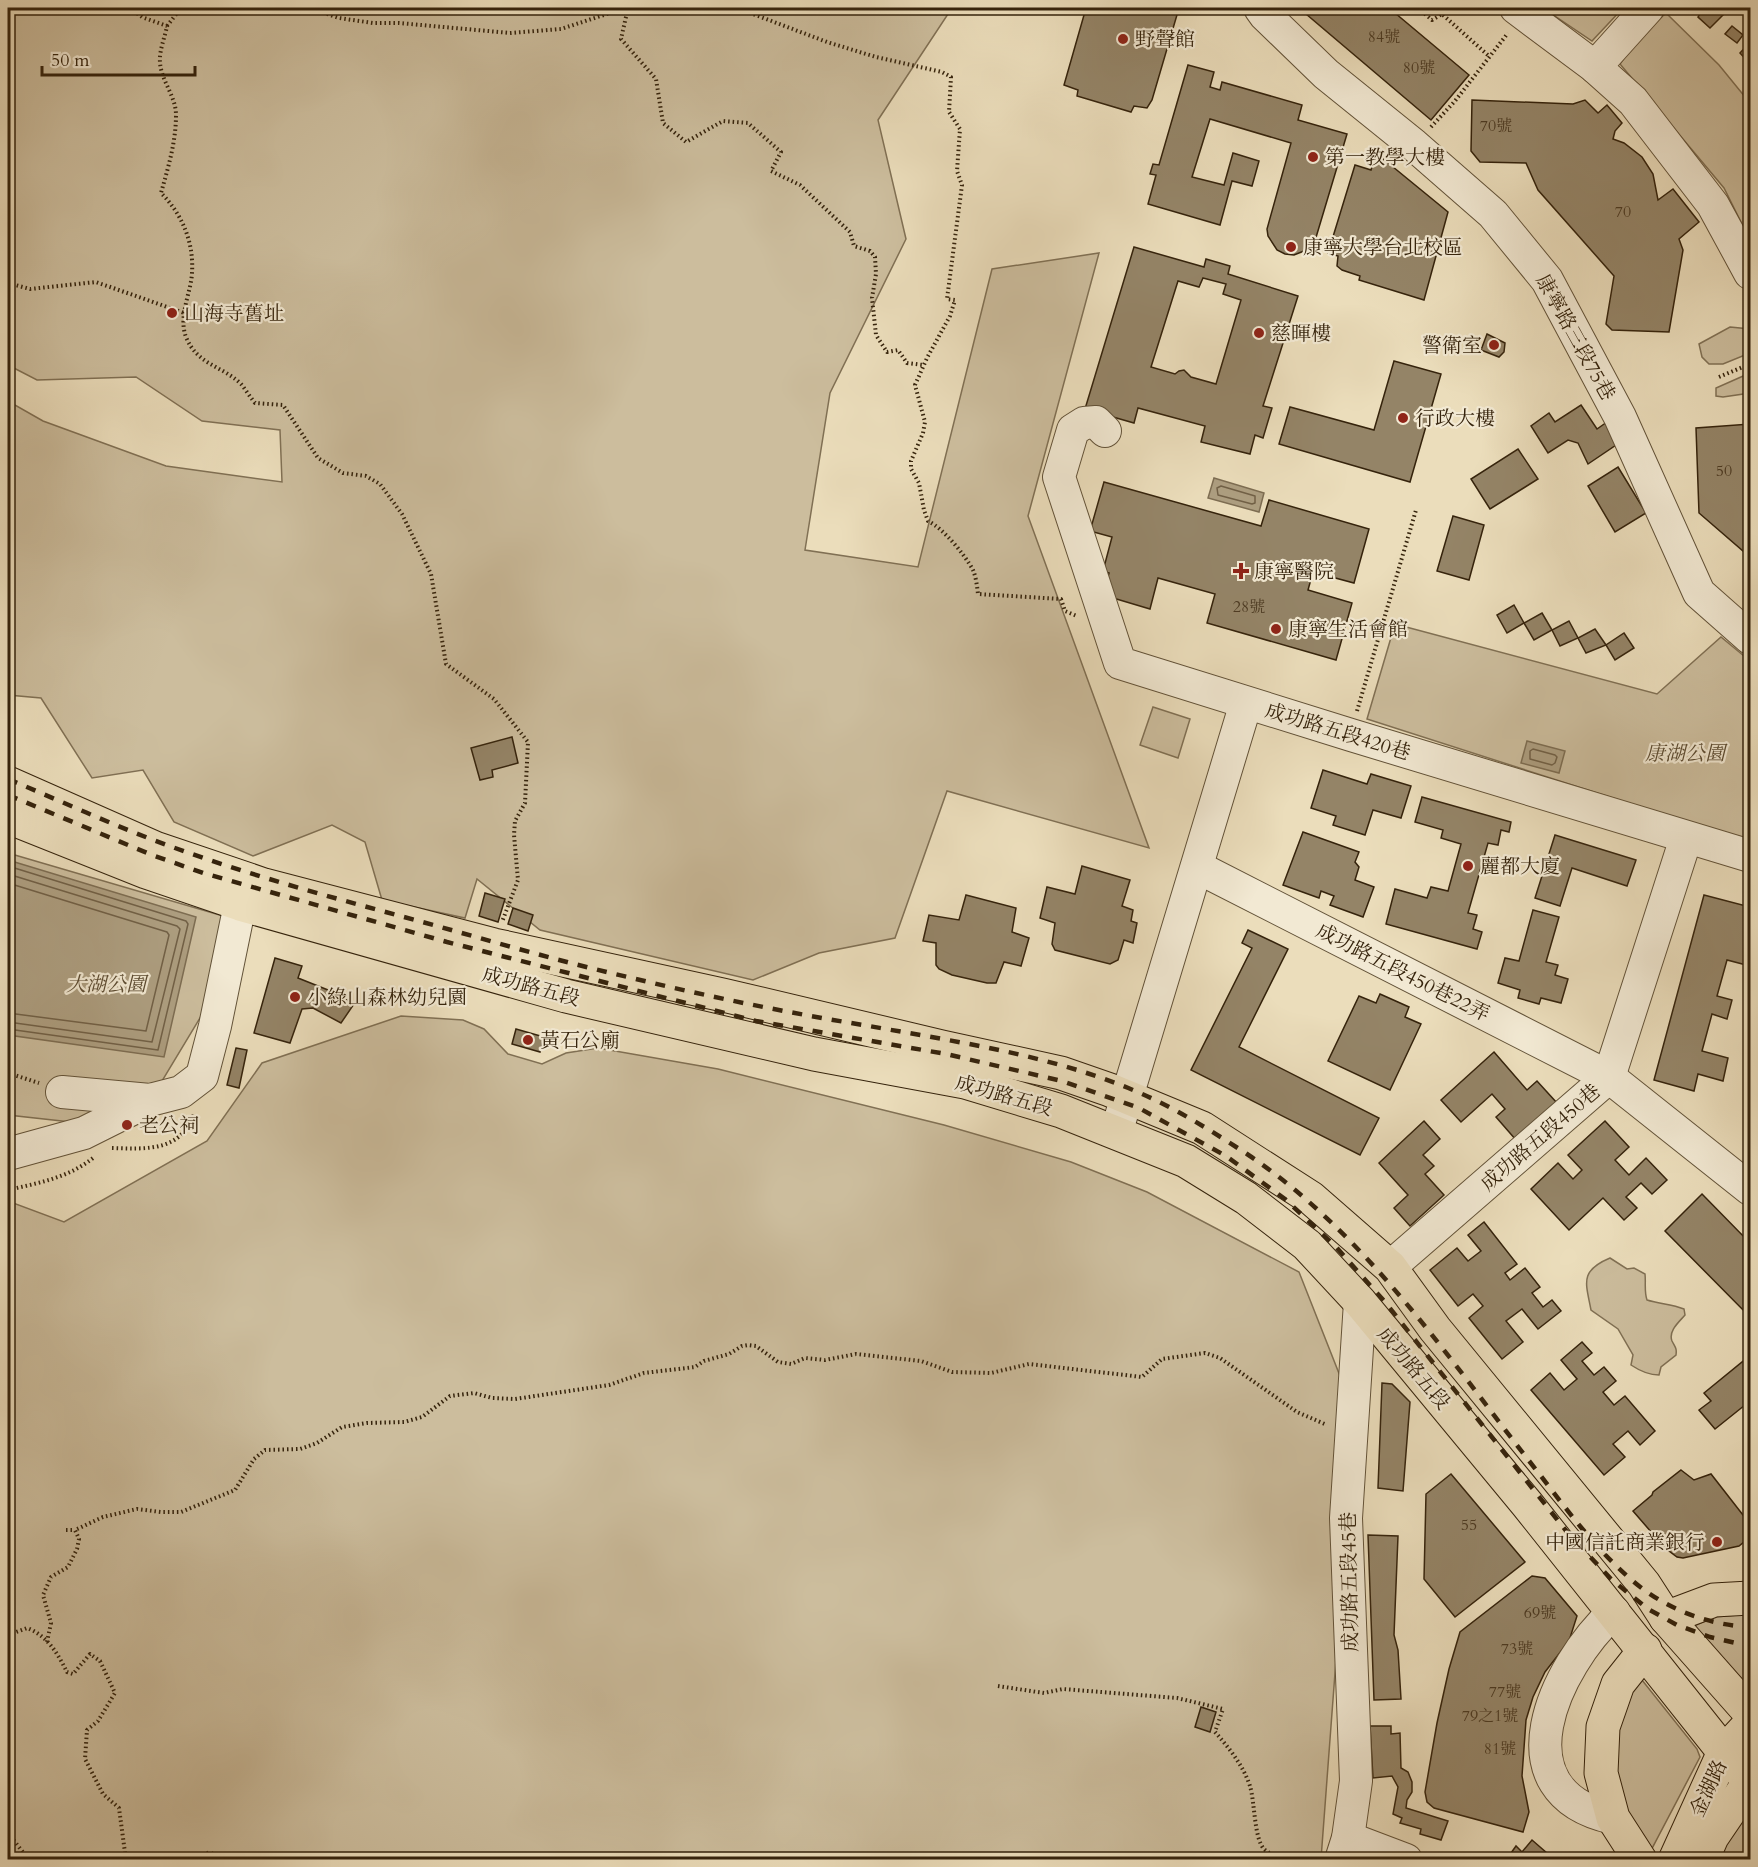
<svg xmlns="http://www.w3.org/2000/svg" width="1758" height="1867" font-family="Cardo,'Noto Serif TC',serif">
  <rect width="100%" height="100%" fill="#ebddbb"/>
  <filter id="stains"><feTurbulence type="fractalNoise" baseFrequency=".00333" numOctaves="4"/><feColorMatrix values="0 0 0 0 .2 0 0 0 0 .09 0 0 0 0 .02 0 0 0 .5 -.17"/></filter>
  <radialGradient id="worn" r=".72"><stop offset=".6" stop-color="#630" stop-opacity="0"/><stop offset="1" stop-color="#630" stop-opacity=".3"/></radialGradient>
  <g fill="#ccbd9d" stroke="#807054" stroke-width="1.5">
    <polygon points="8,8 952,8 878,120 906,239 830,393 805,550 918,567 992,269 1099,253 1028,516 1149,848 947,791 895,938 819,953 753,980 540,930 477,879 465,918 382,900 365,842 332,825 253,856 174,822 143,770 92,778 41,698 8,695 8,401 43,421 166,466 282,482 280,430 202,421 136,377 37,380 8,365"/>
    <polygon points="1543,8 1623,8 1592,41"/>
    <polygon points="1666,13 1719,65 1750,103 1750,240 1724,188 1620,64 1635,42"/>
    <polygon points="1730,327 1750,329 1750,353 1723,364 1709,364 1702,357 1699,344"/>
    <polygon points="1750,373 1750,393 1723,397 1716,396 1716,388"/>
    <polygon points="1395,624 1657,694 1721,637 1750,661 1750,842 1367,719"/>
    <polygon points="1153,707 1190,719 1178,758 1140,745"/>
    <polygon points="8,853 230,918 209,1003 153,1096 89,1124 8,1115"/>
    <polygon points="401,1016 463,1020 484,1029 508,1054 542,1064 566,1053 598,1048 718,1069 944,1125 1071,1162 1147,1192 1299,1272 1340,1376 1338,1633 1321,1859 8,1859 8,1201 64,1222 207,1141 262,1063"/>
    <path d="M1610,1258L1627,1269L1634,1268L1645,1274C1646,1283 1644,1291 1647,1300C1660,1304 1672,1304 1684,1309L1685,1315C1679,1322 1668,1331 1672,1341C1675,1347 1677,1348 1676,1355L1661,1367L1659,1375C1648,1375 1640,1371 1631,1365L1633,1355L1618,1329L1591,1310C1586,1283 1579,1271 1610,1258Z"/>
    <polygon points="1750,1614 1750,1690 1694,1626 1714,1617"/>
    <polygon points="1638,1675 1697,1749 1700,1757 1648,1856 1606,1771 1632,1676"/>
    <polygon points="1743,1815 1750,1817 1750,1859 1713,1860"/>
  </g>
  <g fill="#ad9e80" stroke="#7d6d52" stroke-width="1.5">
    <polygon points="1214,478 1264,493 1259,512 1208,498"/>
    <polygon points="1527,741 1565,751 1559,773 1521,763"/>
    <polygon points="8,860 196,917 164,1057 8,1035"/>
  </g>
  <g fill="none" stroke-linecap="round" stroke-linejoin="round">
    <g stroke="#716046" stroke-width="1.5">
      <polygon points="1221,486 1255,496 1255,503 1252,504 1218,495 1217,488"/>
      <polygon points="1533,749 1555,755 1557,757 1555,763 1552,765 1530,759 1530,751"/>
      <polyline points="8,866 186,921 188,924 158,1050 8,1029"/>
      <polyline points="8,874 177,926 180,929 152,1042 8,1022"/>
      <polyline points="8,883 167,932 169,935 146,1031 8,1013"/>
    </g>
  </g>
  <g fill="#948467" stroke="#35230c" stroke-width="1.5" fill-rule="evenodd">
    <polygon points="1086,8 1179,8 1152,100 1147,108 1134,106 1131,112 1077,96 1078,90 1064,85"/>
    <polygon points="1299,8 1389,8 1469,75 1431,120"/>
    <polygon points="1701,8 1730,8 1710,28 1698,17 1703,9"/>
    <polygon points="1732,26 1743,35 1737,43 1725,34"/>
    <polygon points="1750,42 1750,64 1740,53"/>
    <polygon points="1188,65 1214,72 1210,87 1220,90 1222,82 1302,105 1298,120 1347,134 1314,244 1309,249 1294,255 1285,254 1277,250 1268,236 1267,229 1291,143 1210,119 1192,177 1224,185 1233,153 1259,161 1252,186 1232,181 1220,225 1148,204 1156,175 1150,174 1153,164 1159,165"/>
    <polygon points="1472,100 1573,104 1585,100 1598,113 1607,105 1622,123 1615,131 1613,139 1624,143 1642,157 1653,174 1658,200 1673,189 1699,222 1679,239 1683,250 1669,332 1612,330 1606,324 1614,276 1538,190 1526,163 1480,162 1471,151"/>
    <polygon points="1376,153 1448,212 1424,300 1359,280 1360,276 1342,270 1337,266 1338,256 1328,253 1355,165 1371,170"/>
    <path d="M1134,247L1204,267L1206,259L1230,266L1228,274L1298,296L1263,406L1272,408L1263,438L1255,435L1250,454L1201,442L1205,426L1138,408L1134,423L1085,409ZM1203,278L1226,284L1223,294L1241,300L1216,384L1191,377L1184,370L1179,371L1175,374L1151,367L1178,281L1199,287Z"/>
    <polygon points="1487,334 1505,343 1504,352 1499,357 1481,350"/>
    <polygon points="1394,361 1441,374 1410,482 1279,444 1290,407 1374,430"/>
    <polygon points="1581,405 1597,429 1607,422 1619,443 1588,464 1578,443 1568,440 1548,453 1531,426 1549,413 1555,422"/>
    <polygon points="1750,424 1750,557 1699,513 1696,428"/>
    <polygon points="1518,449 1538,479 1490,509 1471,479"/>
    <polygon points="1618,467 1646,513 1615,532 1588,486"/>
    <polygon points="1104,482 1261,526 1269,500 1369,529 1354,583 1313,572 1308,590 1352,603 1336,660 1207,623 1215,594 1158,578 1150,609 1103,595 1109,573 1103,571 1112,537 1090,531"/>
    <polygon points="1453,516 1484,525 1469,580 1437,571"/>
    <polygon points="1514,605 1524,623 1507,633 1497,615"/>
    <polygon points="1542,613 1552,630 1534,640 1524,623"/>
    <polygon points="1569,621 1578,638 1560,646 1552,630"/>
    <polygon points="1595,629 1606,645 1586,653 1578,638"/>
    <polygon points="1624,633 1634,648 1615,660 1606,645"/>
    <polygon points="512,737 518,763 492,770 493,777 480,780 471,748"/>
    <polygon points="1323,770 1367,784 1371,774 1411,786 1401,818 1373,810 1365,835 1333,825 1336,816 1311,808"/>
    <polygon points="1422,797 1511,822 1509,832 1501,830 1498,845 1488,843 1468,913 1477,915 1473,929 1482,932 1477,949 1386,924 1395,889 1427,898 1431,887 1448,891 1461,844 1441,838 1443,830 1415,822"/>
    <polygon points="1303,832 1359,852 1355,862 1359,867 1355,880 1374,887 1363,917 1330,905 1334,896 1321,891 1319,898 1283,885"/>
    <polygon points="1555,835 1636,860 1627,886 1572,868 1560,906 1535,898"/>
    <polygon points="1082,866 1130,880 1122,906 1133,910 1131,921 1137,923 1133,943 1124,940 1118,960 1110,964 1055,950 1052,944 1055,923 1040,918 1047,887 1075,894"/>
    <polygon points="485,893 505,899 498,922 479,916"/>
    <polygon points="966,895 1016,908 1012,932 1029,938 1021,966 1004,962 996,983 987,983 952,975 939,969 936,965 936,943 923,941 929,915 959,920"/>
    <polygon points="1704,895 1750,907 1746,927 1750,928 1750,966 1727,960 1717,996 1732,1000 1727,1019 1712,1014 1702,1051 1728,1058 1723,1081 1698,1074 1694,1091 1654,1080"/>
    <polygon points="513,908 533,915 528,931 508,924"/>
    <polygon points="1533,910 1559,917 1546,962 1558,965 1555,975 1568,979 1561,1003 1541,998 1539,1004 1518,998 1520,990 1498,983 1505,958 1519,961"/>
    <polygon points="1248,930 1288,949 1239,1047 1379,1118 1360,1155 1191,1070 1252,948 1242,943"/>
    <polygon points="275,958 302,966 298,978 338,994 354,1004 341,1023 313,1008 302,1009 290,1043 254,1033"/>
    <polygon points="1380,994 1409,1007 1405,1017 1421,1024 1390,1090 1328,1061 1359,996 1376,1003"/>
    <polygon points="516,1029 544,1037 540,1052 512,1044"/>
    <polygon points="236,1048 247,1050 239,1088 227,1085"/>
    <polygon points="1494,1052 1527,1090 1537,1081 1557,1103 1516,1140 1496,1117 1505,1109 1492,1094 1461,1122 1441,1100"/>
    <polygon points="1424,1121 1440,1139 1423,1155 1434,1166 1425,1174 1444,1195 1410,1226 1394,1208 1408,1195 1379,1163"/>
    <polygon points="1605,1121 1629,1147 1615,1160 1629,1175 1646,1158 1667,1180 1652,1194 1641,1183 1626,1197 1637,1208 1624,1220 1603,1198 1569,1230 1531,1189 1558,1163 1573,1179 1582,1170 1568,1155"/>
    <polygon points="1702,1194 1750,1243 1750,1317 1665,1231"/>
    <polygon points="1484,1222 1517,1264 1505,1273 1510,1280 1525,1268 1540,1287 1532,1293 1543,1307 1552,1300 1561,1311 1538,1329 1522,1309 1506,1321 1523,1342 1502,1359 1469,1318 1483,1306 1473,1294 1458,1306 1430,1270 1457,1248 1468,1261 1481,1251 1468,1235"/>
    <polygon points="1582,1342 1592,1353 1582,1361 1594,1375 1604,1367 1616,1381 1603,1392 1614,1405 1625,1396 1655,1431 1640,1445 1628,1431 1613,1444 1625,1457 1604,1475 1531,1390 1550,1373 1564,1390 1577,1379 1561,1360"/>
    <polygon points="1747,1358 1750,1363 1750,1401 1715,1429 1699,1410 1711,1401 1704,1393"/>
    <polygon points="1382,1383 1392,1384 1410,1402 1403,1491 1378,1488"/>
    <polygon points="1681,1470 1694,1480 1711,1474 1750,1524 1750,1537 1739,1546 1683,1558 1677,1557 1665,1548 1633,1511 1652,1495 1653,1492"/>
    <polygon points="1451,1474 1525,1562 1455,1617 1424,1579 1426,1494"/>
    <polygon points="1368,1535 1398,1536 1394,1635 1398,1650 1401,1699 1374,1700"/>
    <polygon points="1532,1576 1545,1578 1577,1616 1569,1641 1545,1672 1533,1697 1526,1720 1522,1776 1529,1812 1523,1832 1434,1808 1427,1802 1425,1792 1437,1723 1449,1669 1460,1632"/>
    <polygon points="1201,1707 1216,1712 1210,1732 1195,1727"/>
    <polygon points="1370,1726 1391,1726 1391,1734 1400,1733 1401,1768 1408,1772 1412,1782 1412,1792 1407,1800 1406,1808 1448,1821 1441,1840 1420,1834 1421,1829 1400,1823 1402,1818 1393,1814 1398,1787 1392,1776 1373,1778"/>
    <polygon points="1532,1840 1555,1860 1506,1860 1516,1846 1522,1852"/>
  </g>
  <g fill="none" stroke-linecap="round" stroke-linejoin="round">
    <g stroke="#625238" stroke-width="34">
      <g id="minor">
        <polyline points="1260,8 1265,15 1326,74 1414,145 1493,214 1547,280 1620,417 1699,593 1750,638"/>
        <polyline points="1516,8 1595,67 1633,101 1713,205 1750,273"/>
        <polyline points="1595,67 1648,8"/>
        <polyline points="1105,431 1096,422 1084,423 1073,430 1059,477 1120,663 1351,735 1750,856"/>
        <polyline points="1197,867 1609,1077 1750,1189"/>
        <polyline points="62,1092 150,1100 181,1092 202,1076 215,1026 245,880"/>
        <polyline points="1116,1133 1246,703"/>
        <polyline points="8,1154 84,1133 150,1100"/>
        <polyline points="1390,1267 1609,1077 1686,838"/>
        <path d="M1613,1818C1495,1792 1555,1666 1614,1612"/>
        <polyline points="1348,1838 1406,1860"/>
        <polyline points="1341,1860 1348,1838 1356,1781 1346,1518 1360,1302"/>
      </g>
    </g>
    <g stroke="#35230c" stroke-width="35">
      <g id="major">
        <polyline points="8,783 155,848 264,885 494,945 723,995 942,1047 1061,1073 1110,1090 1202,1128 1311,1198 1390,1267 1435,1329 1644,1584 1666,1618 1750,1713"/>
        <polyline points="8,817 146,872 240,904 566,996 814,1054 965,1082 1061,1111 1186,1161 1246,1198 1307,1245 1360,1302 1527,1504 1724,1752 1750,1782"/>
        <polyline points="1666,1618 1714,1600 1750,1598"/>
        <polyline points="1640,1860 1613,1818 1601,1773 1603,1727 1618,1684 1645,1650"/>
        <polyline points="1675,1860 1724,1752 1750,1724"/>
        <polyline points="1702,1860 1712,1837 1750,1781"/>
      </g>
    </g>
    <g stroke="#35230c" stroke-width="4" stroke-dasharray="1.5 3" stroke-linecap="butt">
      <path d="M130,8L142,17L167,26C165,37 159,51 160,62C161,81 176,96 176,115C176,142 168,168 161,193C182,214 194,242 192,273C191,293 178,316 186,337C197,365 223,366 241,384C246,390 250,397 255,403L283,405L318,458L343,473L366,476L380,484L402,514L431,574L446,664L494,699L528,742L525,803L515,821L514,835L518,880L502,922"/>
      <polyline points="310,8 339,18 373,23 399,23 510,33 561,29 625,8"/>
      <polyline points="628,8 621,39 656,79 663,123 686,142 723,121 748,123 781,152 771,171 800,185 850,232 854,246 870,251 875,257 876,274 872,298 876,335 887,352 898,350 907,363 923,365"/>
      <path d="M737,8L827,42L876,57L942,72L951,77L949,112L960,129L957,171L962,185L947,299L955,300L950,316L927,358L915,385L925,422L923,433L911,461V469L919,483L924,510L928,521C943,528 965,555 973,570C976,577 977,586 978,594L1061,599L1065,611L1077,616"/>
      <polyline points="1418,8 1432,20 1442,14 1490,57"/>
      <polyline points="167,26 181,8"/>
      <polyline points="1431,127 1455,101 1508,33"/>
      <polyline points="8,283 30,289 96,282 184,313"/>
      <polyline points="1719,377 1750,364"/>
      <polyline points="1357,711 1416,510"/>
      <polyline points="8,1073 39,1083"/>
      <path d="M112,1148C147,1149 180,1152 194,1114"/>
      <path d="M8,1190C38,1183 68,1178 93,1158"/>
      <polyline points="66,1530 75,1530"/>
      <path d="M8,1635L27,1628C47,1635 58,1654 67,1672L73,1674L90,1654L100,1661L115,1693L98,1721L87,1730L85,1759L103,1794L119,1808L126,1860"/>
      <polyline points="47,1642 51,1623 43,1595 51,1577 68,1567 77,1549 79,1539 75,1530 103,1517 137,1509 161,1512 181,1512 235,1490 254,1459 265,1450 300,1449 317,1443 342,1427 367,1423 404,1422 422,1417 450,1396 474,1393 492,1398 515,1399 609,1385 644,1373 695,1367 704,1361 729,1354 742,1346 748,1345 756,1346 778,1362 791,1364 805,1358 825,1360 856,1354 921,1361 952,1372 991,1373 1029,1364 1142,1377 1162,1359 1205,1353 1220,1358 1297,1412 1327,1425"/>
      <path d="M998,1686L1044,1693L1063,1689L1177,1698L1223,1709L1215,1732C1229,1748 1243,1765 1250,1786C1255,1803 1254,1838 1264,1849C1273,1858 1288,1857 1299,1860"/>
      <polyline points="8,1833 29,1860"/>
      <polyline points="196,1860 199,1856 210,1852 221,1860"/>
    </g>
    <use href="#minor" stroke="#f2e9d3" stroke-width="32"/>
    <use href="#major" stroke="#ebddbb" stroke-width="33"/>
    <g stroke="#35230c" stroke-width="4.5" stroke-dasharray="10 10" stroke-linecap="butt">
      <path d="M8,779C63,802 119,828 175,848C261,879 349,902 437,926C501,944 566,963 632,978C710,997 789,1013 869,1026C958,1042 1049,1055 1133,1090C1174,1107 1210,1130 1247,1154C1362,1231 1443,1350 1526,1457C1561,1501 1594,1550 1639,1586C1671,1611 1710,1625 1750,1627"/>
      <polyline points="8,795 152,855 203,873 447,942 756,1021 946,1054 1062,1081 1139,1108 1226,1156 1285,1199 1336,1247 1385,1302 1567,1532 1611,1579 1648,1609 1677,1625 1710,1637 1736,1643 1750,1643"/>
    </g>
  </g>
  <g fill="#8f2418" stroke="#f2e9d3" stroke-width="2">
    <circle cx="1123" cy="39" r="6"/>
    <circle cx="1313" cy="157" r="6"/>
    <circle cx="1291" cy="247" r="6"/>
    <circle cx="172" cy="313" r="6"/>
    <circle cx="1259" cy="333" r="6"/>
    <circle cx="1494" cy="345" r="6"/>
    <circle cx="1403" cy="418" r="6"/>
    <path d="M1238 562h6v6h6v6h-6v6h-6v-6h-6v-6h6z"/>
    <circle cx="1276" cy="629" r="6"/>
    <circle cx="1468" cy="866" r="6"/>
    <circle cx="295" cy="997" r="6"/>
    <circle cx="528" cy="1040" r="6"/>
    <circle cx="127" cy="1125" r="6"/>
    <circle cx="1717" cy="1542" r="6"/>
  </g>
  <g text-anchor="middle" stroke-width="4.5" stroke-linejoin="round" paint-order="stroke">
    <g font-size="16" fill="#4d3b23">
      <text x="1384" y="42">84號</text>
      <text x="1419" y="73">80號</text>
      <text x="1496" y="131">70號</text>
      <text x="1623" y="217">70</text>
      <text x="1724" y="476">50</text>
      <text x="1249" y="612">28號</text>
      <text x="1469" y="1530">55</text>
      <text x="1540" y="1618">69號</text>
      <text x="1517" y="1654">73號</text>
      <text x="1505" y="1697">77號</text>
      <text x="1490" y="1721">79之1號</text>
      <text x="1500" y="1754">81號</text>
    </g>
    <g font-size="20" fill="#35230c" stroke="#f2e9d3" text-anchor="start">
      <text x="1135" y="46">野聲館</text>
      <text x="1325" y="164">第一教學大樓</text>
      <text x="1303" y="254">康寧大學台北校區</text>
      <text x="184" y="320">山海寺舊址</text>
      <text x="1271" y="340">慈暉樓</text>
      <text x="1482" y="352" text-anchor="end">警衛室</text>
      <text x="1415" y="425">行政大樓</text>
      <text x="1254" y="578">康寧醫院</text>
      <text x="1288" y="636">康寧生活會館</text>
      <text x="1480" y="873">麗都大廈</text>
      <text x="307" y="1004">小綠山森林幼兒園</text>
      <text x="540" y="1047">黃石公廟</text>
      <text x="139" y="1132">老公祠</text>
      <text x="1705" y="1549" text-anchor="end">中國信託商業銀行</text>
    </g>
    <g font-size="20" fill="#35230c" stroke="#f2e9d3">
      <text transform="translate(1576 337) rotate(61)" y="7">康寧路三段75巷</text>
      <text transform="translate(1338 731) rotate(17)" y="7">成功路五段420巷</text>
      <text transform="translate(1403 972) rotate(27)" y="7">成功路五段450巷22弄</text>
      <text transform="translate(531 986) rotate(15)" y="7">成功路五段</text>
      <text transform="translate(1004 1095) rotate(16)" y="7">成功路五段</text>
      <text transform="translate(1540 1137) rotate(-41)" y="7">成功路五段450巷</text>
      <text transform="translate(1414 1368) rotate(50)" y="7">成功路五段</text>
      <text transform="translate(1349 1582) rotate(-91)" y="7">成功路五段45巷</text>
      <text transform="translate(1708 1788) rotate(-65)" y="7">金湖路</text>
    </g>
    <g font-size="20" font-style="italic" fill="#5b4a30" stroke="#f2e9d3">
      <text x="1685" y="760">康湖公園</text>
      <text x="106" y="991">大湖公園</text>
    </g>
  </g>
  <rect width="1758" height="1867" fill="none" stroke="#ebddbb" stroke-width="30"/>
  <rect x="9" y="9" width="1740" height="1849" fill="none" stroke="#35230c" stroke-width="3"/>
  <rect x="15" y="15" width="1728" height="1837" fill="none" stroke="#35230c" stroke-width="1.5"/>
  <path d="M42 66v9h153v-9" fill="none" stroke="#35230c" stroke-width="3"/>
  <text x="51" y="66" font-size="18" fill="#35230c" stroke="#f2e9d3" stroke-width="4.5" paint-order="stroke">50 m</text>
  <rect width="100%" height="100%" filter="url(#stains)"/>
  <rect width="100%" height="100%" fill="url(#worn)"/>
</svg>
